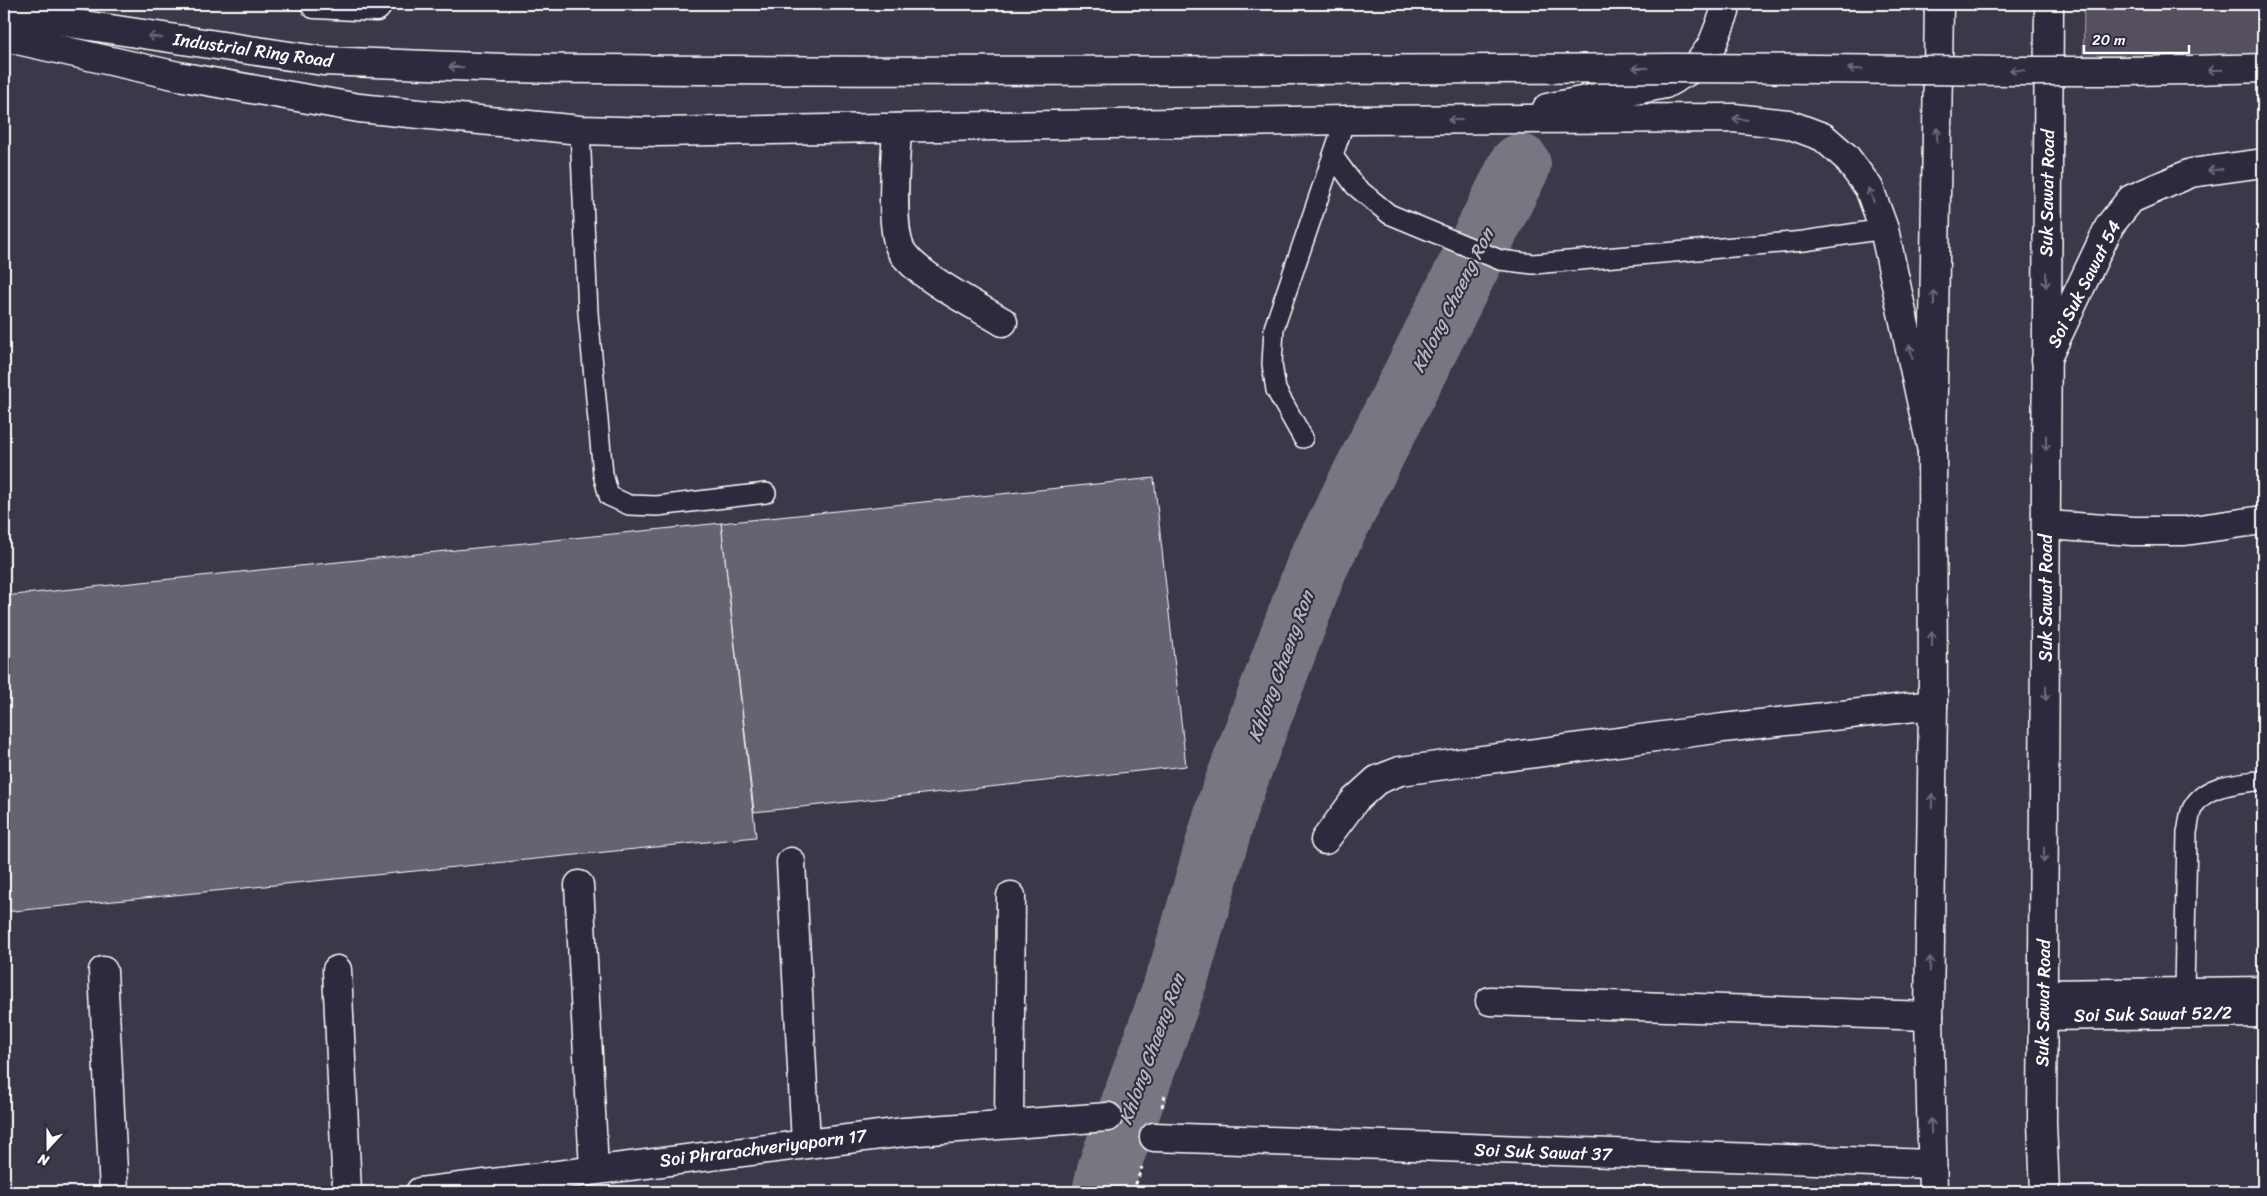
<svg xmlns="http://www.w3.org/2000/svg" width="2267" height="1196" font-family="Sriracha,sans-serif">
  <rect width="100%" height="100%" fill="#3c3749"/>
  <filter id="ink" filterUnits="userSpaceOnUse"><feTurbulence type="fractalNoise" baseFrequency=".02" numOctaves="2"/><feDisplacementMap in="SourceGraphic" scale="10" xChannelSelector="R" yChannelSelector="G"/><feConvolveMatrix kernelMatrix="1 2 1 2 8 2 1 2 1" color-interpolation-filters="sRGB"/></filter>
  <g filter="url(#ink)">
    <polygon fill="#555060" stroke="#aaa8b0" points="2084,4 2263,4 2263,61 2083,70"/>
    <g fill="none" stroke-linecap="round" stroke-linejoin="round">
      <polyline stroke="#797682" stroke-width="62" points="1103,1192 1108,1170 1180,970 1228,804 1317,566 1520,165"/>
    </g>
    <g fill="#666270" stroke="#fff">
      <polygon points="1154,478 1186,766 754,812 721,523"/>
      <polygon points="721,523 756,837 4,912 4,596"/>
    </g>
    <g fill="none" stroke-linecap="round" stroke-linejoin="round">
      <g stroke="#fff" stroke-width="22">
        <g id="service">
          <polyline points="580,130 588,313 603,474 609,496 629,505 657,506 766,493"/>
          <polyline points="1333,156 1355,186 1389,214 1500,260 1533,264 1804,241 1884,229"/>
          <polyline points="1303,438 1276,390 1272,364 1274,328 1345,120"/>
          <path d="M2184,992L2187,832C2189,825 2189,815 2192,809C2205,783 2239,784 2263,780"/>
        </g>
      </g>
      <g stroke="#fff" stroke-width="31">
        <g id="minor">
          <path d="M897,128C896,155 889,227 901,250C915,275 977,306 1003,322"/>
          <polyline points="2046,360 2110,225 2131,199 2191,173 2263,163"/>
          <polyline points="2047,525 2133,531 2185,531 2263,520"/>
          <polyline points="1325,840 1355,800 1377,780 1400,771 1723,728 1933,705"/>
          <polyline points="791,862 806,1143"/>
          <polyline points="579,885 594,1169"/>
          <polyline points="337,970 347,1192"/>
          <polyline points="103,971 114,1192"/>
          <polyline points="2044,994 2263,991"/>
          <polyline points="1490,1001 1929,1016"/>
          <polyline points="2044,1016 2263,1013"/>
          <polyline points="1009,1123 1011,896"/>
          <polyline points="1154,1137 1931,1164"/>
          <polyline points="420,1192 904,1132 1108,1117"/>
        </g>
      </g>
      <g stroke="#fff" stroke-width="31">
        <g id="primary">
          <polyline points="315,4 376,7"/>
          <polyline points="4,13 323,61 504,68"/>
          <polyline points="4,37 178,76 359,108 580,130 658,132 1345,120 1734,118 1788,124 1823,137 1846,157 1869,188 1884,229 1932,451"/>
          <polyline points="1547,108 1665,84 1697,66 1712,45 1725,12 1725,4"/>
          <polyline points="1933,1192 1929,1016 1933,705 1932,451 1939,4"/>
          <polyline points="2045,1192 2042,1123 2049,4"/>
        </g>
      </g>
      <g stroke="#fff" stroke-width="3" stroke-dasharray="4 4" stroke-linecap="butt">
        <polyline points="1162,1107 1165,1095"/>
        <polyline points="1133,1192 1142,1167"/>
      </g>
      <use href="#service" stroke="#2f2a3d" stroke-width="19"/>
      <use href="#minor" stroke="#2f2a3d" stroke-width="28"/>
      <use href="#primary" stroke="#2f2a3d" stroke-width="28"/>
      <g stroke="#fff" stroke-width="31" stroke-linecap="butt">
        <path id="primary-bridge" d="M504,68C893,73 1282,70 1671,68C1868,68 2066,75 2263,68"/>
      </g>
      <use href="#primary-bridge" stroke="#2f2a3d" stroke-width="28"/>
    </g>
    <defs><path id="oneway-shaft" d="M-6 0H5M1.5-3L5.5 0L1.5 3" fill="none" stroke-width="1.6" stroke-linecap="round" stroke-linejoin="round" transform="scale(1.25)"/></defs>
    <g stroke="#6d6a77">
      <use href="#oneway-shaft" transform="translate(155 37) rotate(-172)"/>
      <use href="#oneway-shaft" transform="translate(456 67) rotate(-178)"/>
      <use href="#oneway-shaft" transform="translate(1640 68) rotate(180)"/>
      <use href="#oneway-shaft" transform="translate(1855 69) rotate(-179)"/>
      <use href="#oneway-shaft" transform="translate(2017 70) rotate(-179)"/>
      <use href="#oneway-shaft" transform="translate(2215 70) rotate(178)"/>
      <use href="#oneway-shaft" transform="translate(1740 119) rotate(-175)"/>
      <use href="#oneway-shaft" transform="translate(1455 120) rotate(180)"/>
      <use href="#oneway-shaft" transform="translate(1937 135) rotate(-89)"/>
      <use href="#oneway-shaft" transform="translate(2215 170) rotate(172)"/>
      <use href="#oneway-shaft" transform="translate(1871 195) rotate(-112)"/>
      <use href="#oneway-shaft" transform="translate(2046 280) rotate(91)"/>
      <use href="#oneway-shaft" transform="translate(1934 298) rotate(-89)"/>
      <use href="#oneway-shaft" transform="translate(1911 352) rotate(-102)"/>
      <use href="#oneway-shaft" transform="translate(2046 443) rotate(90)"/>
      <use href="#oneway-shaft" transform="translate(1932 639) rotate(-90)"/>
      <use href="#oneway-shaft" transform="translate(2046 693) rotate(90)"/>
      <use href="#oneway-shaft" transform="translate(1932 801) rotate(-89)"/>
      <use href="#oneway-shaft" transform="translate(2044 855) rotate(90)"/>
      <use href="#oneway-shaft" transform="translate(1930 964) rotate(-89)"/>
      <use href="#oneway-shaft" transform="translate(1931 1126) rotate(-91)"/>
    </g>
  </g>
  <g text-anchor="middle" stroke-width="4" stroke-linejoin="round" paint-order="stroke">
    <g font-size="18" fill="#fff" stroke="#2f2a3d">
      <text transform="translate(253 50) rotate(8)" y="6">Industrial Ring Road</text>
      <text transform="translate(2047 193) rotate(-89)" y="6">Suk Sawat Road</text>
      <text transform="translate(2084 284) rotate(-63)" y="6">Soi Suk Sawat 54</text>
      <text transform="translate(2046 598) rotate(-90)" y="6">Suk Sawat Road</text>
      <text transform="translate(2043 1003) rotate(-89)" y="6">Suk Sawat Road</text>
      <text transform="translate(2153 1014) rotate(-1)" y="6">Soi Suk Sawat 52/2</text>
      <text transform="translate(763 1148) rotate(-7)" y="6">Soi Phrarachveriyaporn 17</text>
      <text transform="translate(1543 1152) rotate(2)" y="6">Soi Suk Sawat 37</text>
    </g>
    <g font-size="19" font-style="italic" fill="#b5b4ba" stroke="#2f2a3d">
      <text transform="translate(1452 300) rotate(-63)" y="7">Khlong Chaeng Ron</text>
      <text transform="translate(1280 666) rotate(-70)" y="7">Khlong Chaeng Ron</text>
      <text transform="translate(1151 1049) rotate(-70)" y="7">Khlong Chaeng Ron</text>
    </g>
  </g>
  <rect width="2267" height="1196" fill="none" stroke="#2f2a3d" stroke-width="20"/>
  <rect x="10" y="10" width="2247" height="1176" fill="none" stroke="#fff" stroke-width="2" filter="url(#ink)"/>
  <g transform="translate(48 1148) rotate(201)" stroke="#2f2a3d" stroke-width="4" paint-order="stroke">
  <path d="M0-4L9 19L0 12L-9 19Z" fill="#ffffff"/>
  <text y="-8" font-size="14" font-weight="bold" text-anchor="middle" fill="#ffffff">N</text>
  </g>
  <path d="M2084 45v8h105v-8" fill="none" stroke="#ffffff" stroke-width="2.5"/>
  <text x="2092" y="45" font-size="15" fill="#ffffff" stroke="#2f2a3d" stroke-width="4" paint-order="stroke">20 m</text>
</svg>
